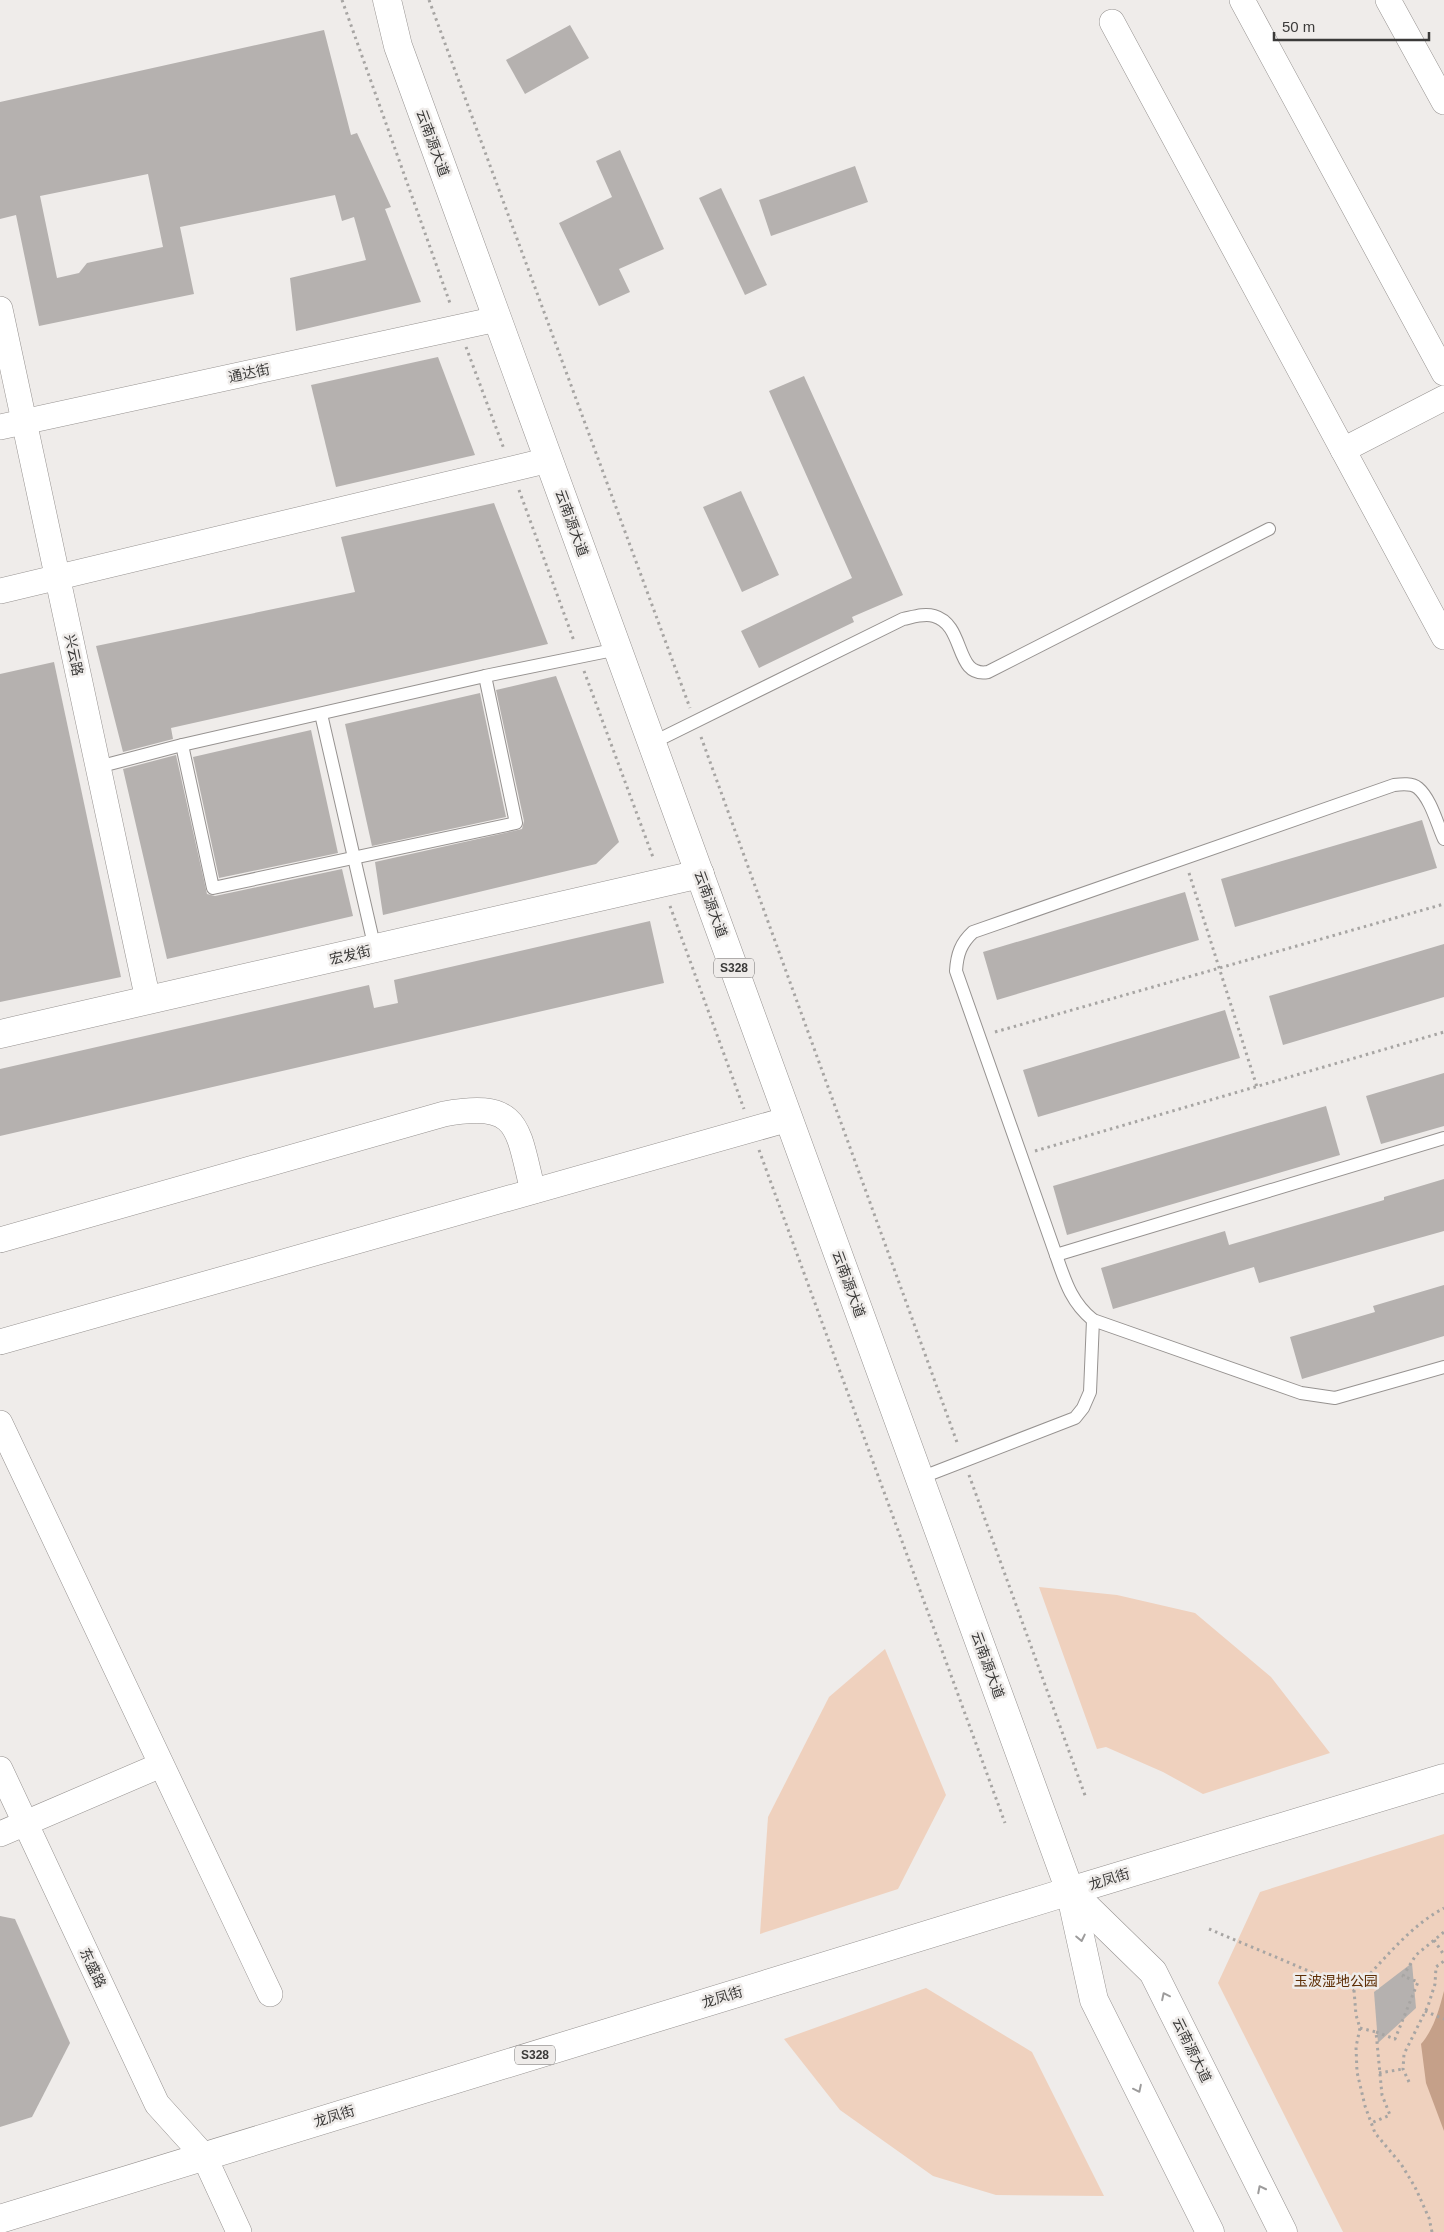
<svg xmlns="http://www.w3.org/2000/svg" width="1444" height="2232" font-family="Helvetica,'Noto Sans SC',sans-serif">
  <rect width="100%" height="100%" fill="#efecea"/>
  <g fill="#efd1be">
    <polygon points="1039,1587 1117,1595 1195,1613 1271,1677 1330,1753 1203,1794 1163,1772 1106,1747 1097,1749"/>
    <polygon points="885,1649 946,1795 898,1889 760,1934 768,1817 829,1697"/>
    <polygon points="1444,1834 1444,2232 1343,2232 1218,1983 1260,1892"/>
    <polygon points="926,1988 1032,2052 1104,2196 996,2195 933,2176 840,2110 784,2039"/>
  </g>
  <path fill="#c5a089" d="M1444,1991V2131L1426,2083L1421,2044C1434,2029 1439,2010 1444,1991Z"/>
  <g fill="#b5b1af" fill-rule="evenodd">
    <polygon points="570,25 589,58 525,94 506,60"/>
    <path d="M324,30L351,135L357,133L391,207L385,209L421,302L296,331L290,278L366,260L354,217L342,221L335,195L180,227L194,294L39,326L16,215L0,219V102ZM148,174L163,247L87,263L79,273L57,278L40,196Z"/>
    <polygon points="620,150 664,249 619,269 630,292 599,306 559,223 612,197 596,161"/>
    <polygon points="855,166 868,202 771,236 759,200"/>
    <polygon points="721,188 767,285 745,295 699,198"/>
    <polygon points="438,357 475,455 336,487 311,385"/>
    <polygon points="804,376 903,595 852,617 854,622 759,668 741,631 852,578 769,391"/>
    <polygon points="741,491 779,575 742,592 703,507"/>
    <polygon points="494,503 548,644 171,728 173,739 123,752 96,646 355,592 341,537"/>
    <polygon points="54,662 121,977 0,1002 0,674"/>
    <polygon points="556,676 619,842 596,864 383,915 375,862 522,829 524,821 496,690"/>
    <polygon points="480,693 506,817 372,846 345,724"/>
    <polygon points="311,730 338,853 219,878 193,757"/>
    <polygon points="176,755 207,894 215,896 342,869 353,916 167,959 123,769"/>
    <polygon points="1422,820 1437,868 1235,927 1221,879"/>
    <polygon points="1185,892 1199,940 997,1000 983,952"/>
    <polygon points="650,921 664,983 0,1136 0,1069 369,985 374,1008 398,1003 394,980"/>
    <polygon points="1444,944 1444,997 1283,1045 1269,996"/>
    <polygon points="1225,1010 1240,1058 1038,1117 1023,1070"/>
    <polygon points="1444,1073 1444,1126 1381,1144 1366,1096"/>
    <polygon points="1326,1106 1340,1155 1067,1235 1053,1186"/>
    <polygon points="1444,1179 1444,1231 1259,1283 1254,1267 1113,1309 1101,1268 1225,1231 1229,1245 1384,1200 1384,1197"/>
    <polygon points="1444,1285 1444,1336 1302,1379 1290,1337 1375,1312 1373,1306"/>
    <polygon points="0,1916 15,1919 70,2043 32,2117 0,2127"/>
    <polygon points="1412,1963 1416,2008 1378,2043 1374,1992"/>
  </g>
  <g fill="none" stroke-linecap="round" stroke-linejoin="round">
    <g stroke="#969290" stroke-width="14">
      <g id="service">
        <polyline points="321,714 375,949"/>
        <path d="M652,743L903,619C913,617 924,613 934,616C966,625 954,678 988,672L1269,529"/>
        <polyline points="182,745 213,888 516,823 485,676"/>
        <polyline points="98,767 182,745 485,676 618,649"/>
        <path d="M1444,1138L1056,1255C1065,1281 1071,1302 1093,1320L1301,1393L1335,1398L1444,1367"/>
        <path d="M1056,1255L956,971C957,954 961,943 973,932L1394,785C1402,784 1412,783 1418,788C1431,799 1437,824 1444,839"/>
        <polyline points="920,1478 1075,1418 1083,1408 1090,1392 1093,1320"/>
      </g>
    </g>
    <g stroke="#969290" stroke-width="26">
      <g id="minor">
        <polyline points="1242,0 1444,373"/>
        <polyline points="1388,0 1444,102"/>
        <polyline points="1112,22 1444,637"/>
        <polyline points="0,309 148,1000"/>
        <polyline points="0,427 497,319"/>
        <polyline points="1343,450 1444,398"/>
        <polyline points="0,591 549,460"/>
        <path d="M0,1240L444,1114C521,1100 517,1128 533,1191"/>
        <polyline points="0,1342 789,1119"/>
        <polyline points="0,1423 270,1994"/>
        <polyline points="0,1769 157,2104 204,2156 239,2232"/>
        <polyline points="0,1834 161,1765"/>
      </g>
    </g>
    <g stroke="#969290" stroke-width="29">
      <g id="tertiary">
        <polyline points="0,1034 700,874"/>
        <polyline points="1070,1891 1444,1778"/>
      </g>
    </g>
    <g stroke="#969290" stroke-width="29">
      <g id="primary">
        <polyline points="387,0 398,46 1070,1891 1094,2000 1210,2232"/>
        <polyline points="1070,1891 1153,1972 1283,2232"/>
        <polyline points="0,2219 1070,1891"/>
      </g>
    </g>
    <g stroke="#a7a5a3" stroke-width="3" stroke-dasharray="2.5 4" stroke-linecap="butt">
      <polyline points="342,0 451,306"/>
      <polyline points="429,0 690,708"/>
      <polyline points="466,347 504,449"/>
      <polyline points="519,490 574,641"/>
      <polyline points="584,671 654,860"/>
      <polyline points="701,737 958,1445"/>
      <polyline points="1189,873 1257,1087"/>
      <polyline points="670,906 744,1109"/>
      <polyline points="995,1032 1444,904"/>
      <polyline points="759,1150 1005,1823"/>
      <polyline points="1035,1151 1444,1032"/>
      <polyline points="969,1475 1086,1798"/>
      <polyline points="1209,1929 1354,1990"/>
      <polyline points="1434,1940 1444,1955"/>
      <polyline points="1425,2011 1444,2019"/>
      <polyline points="1360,2028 1376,2032 1382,2095 1390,2115 1371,2123"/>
      <polyline points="1376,2032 1395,2039 1418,1982 1403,1976 1416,1955 1444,1932"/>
      <polyline points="1379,2073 1403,2069"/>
      <polyline points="1409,2082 1403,2069 1404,2054 1428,2006 1435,1984 1436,1967 1444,1961"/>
      <path d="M1432,2232L1429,2218L1415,2187L1401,2164L1375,2133L1365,2106L1357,2072L1356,2047L1360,2028L1356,2015L1354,1990C1383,1962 1408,1927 1444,1908"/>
    </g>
    <use href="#service" stroke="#fff" stroke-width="12"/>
    <use href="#minor" stroke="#fff" stroke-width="25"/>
    <use href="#tertiary" stroke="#fff" stroke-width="28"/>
    <use href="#primary" stroke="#fff" stroke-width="28"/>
  </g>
  <defs><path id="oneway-chevron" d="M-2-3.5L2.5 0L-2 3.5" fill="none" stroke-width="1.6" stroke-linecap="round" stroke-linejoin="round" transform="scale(1.25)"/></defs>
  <g stroke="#9d9c9c">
    <use href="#oneway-chevron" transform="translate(1081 1938) rotate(78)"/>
    <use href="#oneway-chevron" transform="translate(1165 1996) rotate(-116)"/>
    <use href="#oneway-chevron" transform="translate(1138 2089) rotate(64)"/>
    <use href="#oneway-chevron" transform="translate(1261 2189) rotate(-117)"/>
  </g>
  <g text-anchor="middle" stroke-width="5" stroke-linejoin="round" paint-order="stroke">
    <g fill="#efecea" stroke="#716f6e" stroke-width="1">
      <rect x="714" y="958.5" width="40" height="19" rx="4"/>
      <rect x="515" y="2045.5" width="40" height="19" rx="4"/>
    </g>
    <g font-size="12" font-weight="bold" fill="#3b3a39">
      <text x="734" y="972">S328</text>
      <text x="535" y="2059">S328</text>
    </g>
    <g font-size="14" fill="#3b3a39" stroke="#efecea">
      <text transform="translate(433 143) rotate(70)" y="5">云南源大道</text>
      <text transform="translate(249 373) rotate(-12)" y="5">通达街</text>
      <text transform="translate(572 523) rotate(70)" y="5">云南源大道</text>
      <text transform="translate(74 655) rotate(78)" y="5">兴云路</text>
      <text transform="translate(711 904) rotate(70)" y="5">云南源大道</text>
      <text transform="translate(350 955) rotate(-13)" y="5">宏发街</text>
      <text transform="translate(849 1284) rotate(70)" y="5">云南源大道</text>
      <text transform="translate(988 1665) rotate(70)" y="5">云南源大道</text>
      <text transform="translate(1109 1879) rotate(-17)" y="5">龙凤街</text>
      <text transform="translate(93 1968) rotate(65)" y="5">东盛路</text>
      <text transform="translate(722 1997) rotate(-17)" y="5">龙凤街</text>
      <text transform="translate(1192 2050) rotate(64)" y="5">云南源大道</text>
      <text transform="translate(334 2116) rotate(-17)" y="5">龙凤街</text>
    </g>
    <g font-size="14" fill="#5e2f07" stroke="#efecea">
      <text x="1336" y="1986">玉波湿地公园</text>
    </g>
  </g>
  <path d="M1274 32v8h155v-8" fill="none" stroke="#3b3a39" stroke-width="2.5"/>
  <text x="1282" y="32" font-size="15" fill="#3b3a39" stroke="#efecea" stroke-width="4" paint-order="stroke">50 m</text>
</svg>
